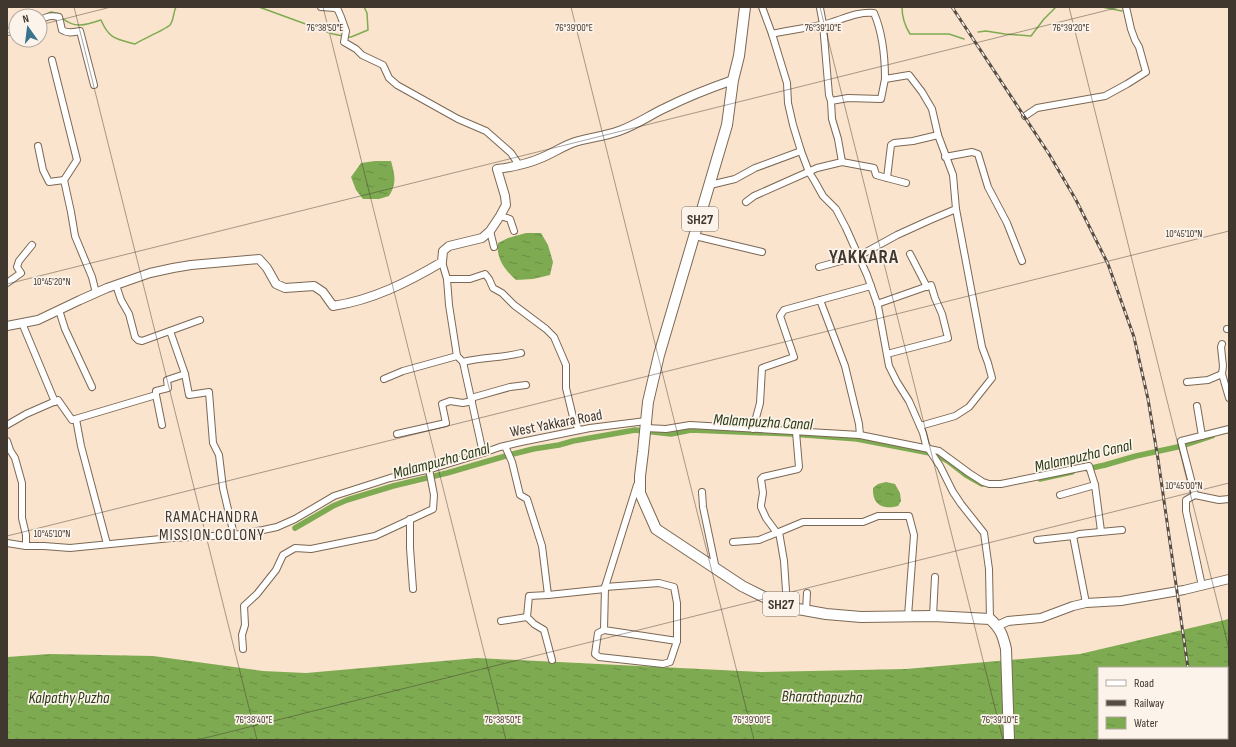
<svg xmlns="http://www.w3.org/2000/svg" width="1236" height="747" font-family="'Sofia Sans Condensed',sans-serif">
  <defs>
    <pattern id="water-ripples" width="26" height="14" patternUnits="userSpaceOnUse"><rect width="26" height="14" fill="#7eab51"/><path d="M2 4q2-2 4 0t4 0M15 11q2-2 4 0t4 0" fill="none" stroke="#698c44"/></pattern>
  </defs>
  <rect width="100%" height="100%" fill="#fae4ce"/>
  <g fill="url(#water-ripples)">
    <path d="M375,161H391C395,176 397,183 389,196L379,199H363L356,190L351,177L361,163Z"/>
    <path d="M526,233H541L548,245L553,262L550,275L533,279L516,280C505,270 496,259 498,243L508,238Z"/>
    <path d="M886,482L895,484L900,493L901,501L898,506C883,510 872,505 873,488L878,484Z"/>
    <polygon points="1229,619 1229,730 1227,731 1227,668 1099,668 1099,738 1171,738 1160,740 7,740 7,657 50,654 153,656 263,671 306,673 477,658 761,672 906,669 1080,654"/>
  </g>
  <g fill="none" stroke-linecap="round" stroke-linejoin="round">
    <g stroke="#7eab51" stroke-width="1.5">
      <polyline points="259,7 333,34 343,36"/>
      <path d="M902,7C902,17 905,26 910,34H949L964,39"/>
      <polyline points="1102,7 1122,11"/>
      <polyline points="47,14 51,12 60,14"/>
      <path d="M62,18C75,29 86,25 101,20C109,39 116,39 135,44C141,40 166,29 170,25C174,20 173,13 176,7"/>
      <polyline points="10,28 16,27"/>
      <polyline points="978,32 986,31 1005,34 1031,36 1044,19 1056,7"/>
      <polyline points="347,37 351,37 368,30 367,13 364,7"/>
    </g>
    <g stroke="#7eab51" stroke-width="5.5">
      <polyline points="1087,469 1105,465 1136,456 1182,446 1212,436"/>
      <polyline points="1040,479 1072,472"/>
      <polyline points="295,528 333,506 347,500 393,486 447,473 509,455 533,449 559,445 573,441 635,430 671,434 691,430 792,434 857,439 935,454 948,461 966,475 982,484"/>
    </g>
    <g stroke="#7b6854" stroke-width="8">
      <g id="minor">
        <polyline points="321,7 335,8 338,10 341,17 346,31 344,42 356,49 362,55 383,65 389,78 397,85 458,119 486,131 511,153 519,165"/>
        <polyline points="762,7 772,34 787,83 788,103 793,125 801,151 809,172 814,180 823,196 836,209 846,228 867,275 878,306 889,366 897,382 909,401 923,433 926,445 940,466 953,492 961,504 984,533 989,569 990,619"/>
        <polyline points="820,8 823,24 829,95 831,101"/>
        <path d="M40,21C46,16 51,15 59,17L62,30C68,34 74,32 80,31L94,85"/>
        <polyline points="7,32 16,30"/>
        <path d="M772,34C789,30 806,28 822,25C840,21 856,11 874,13C883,34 885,57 885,79L909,75L922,92L932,109L938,135L953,175L956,209L930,220L897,235L859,256L819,267"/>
        <polyline points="52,60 77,160 64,180"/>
        <polyline points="1025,116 1037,108 1105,96 1127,84 1146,72 1139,47 1135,40 1131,29 1126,7"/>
        <polyline points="38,146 43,170 49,182 64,180 71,212 75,236 92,277 96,293"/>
        <polyline points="945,157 972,152 978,154 988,187 1007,223 1022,261"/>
        <polyline points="842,162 838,139 832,119 831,101 848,98 881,99 885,79"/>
        <polyline points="887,178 906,183"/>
        <polyline points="710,185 735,179 755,168 801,151"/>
        <polyline points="746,202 754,196 817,168 842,162 874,168 876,175 887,178 891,145 894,143 913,141 938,135"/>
        <polyline points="500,216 510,219 514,231"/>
        <polyline points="490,231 494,247"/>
        <polyline points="695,236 762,252"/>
        <polyline points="910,254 927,287"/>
        <polyline points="442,262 447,279 449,305 457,356 463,362 483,453"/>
        <polyline points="447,279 470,279 485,274 489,279 493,288 502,293 514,305 546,329 554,337 566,365 566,388 573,417 579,430"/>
        <polyline points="7,283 21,273 17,267 19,261 32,245"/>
        <polyline points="116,285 121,300 129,314 135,337 138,340 142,341 200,320"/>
        <polyline points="820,300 845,366 859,424 860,435"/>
        <polyline points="877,304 931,285 935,298 942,314 948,338 887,354"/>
        <polyline points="59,310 65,329 92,387"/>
        <polyline points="22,323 55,402"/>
        <polyline points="1227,329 1229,329"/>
        <polyline points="170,331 185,374 189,395 209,392 213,443 219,455 223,488 234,535"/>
        <polyline points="1222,344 1221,347 1223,366 1222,374 1229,398"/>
        <path d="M463,362C482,357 502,358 521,353"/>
        <polyline points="384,379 403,371 457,356"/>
        <polyline points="1187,382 1208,380 1222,374"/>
        <polyline points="156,395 156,391 168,388 167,380 185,374"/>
        <polyline points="471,398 510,387 526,385"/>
        <polyline points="1197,406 1202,436"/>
        <polyline points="76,419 81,446 107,544"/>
        <polyline points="7,425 26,414 58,400 72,420 156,395 162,425"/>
        <polyline points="920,426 955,416 969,407 992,378 988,363 982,347 956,209"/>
        <polyline points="646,428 666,429 690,425 860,435 939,451 969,473 983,482 989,484 1001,484 1089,466 1095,485"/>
        <polyline points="753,429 760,403 762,368 794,357 780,316 784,310 871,286"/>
        <polyline points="397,434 446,423 442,404 450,401 463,403 472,401"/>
        <polyline points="7,441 10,450 15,458 22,483 22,518 26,535 26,546"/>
        <polyline points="505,446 512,462 520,495 527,499 542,546 548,595 605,589"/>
        <polyline points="637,485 605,587 604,630 677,641"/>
        <polyline points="702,492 703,507 716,569"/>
        <polyline points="1060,495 1095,485 1101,531"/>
        <polyline points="1195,495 1219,500 1229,499"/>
        <polyline points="410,519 410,548 413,589"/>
        <polyline points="777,533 766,518 761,507 761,505 763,493 761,479 763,477 798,469 799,467 796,432"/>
        <polyline points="1073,536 1079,534 1122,530"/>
        <polyline points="1037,540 1073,536 1086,603"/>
        <polyline points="733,542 759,540 779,532"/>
        <polyline points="7,543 26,546 44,546 70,548 171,538 234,535 263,530 277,527 295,519 334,496 390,478 431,469 483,453 500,447 521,442 590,428 646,421"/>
        <polyline points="1202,586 1186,511 1186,500 1195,495 1181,441 1229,429"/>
        <polyline points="548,595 529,596 527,617 534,624 544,630 552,660"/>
        <polyline points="787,606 784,561 779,532 803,522 863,522 878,516 909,516 914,535 908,616"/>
        <polyline points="806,611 807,593"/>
        <polyline points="933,616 935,577"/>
        <polyline points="501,621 527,617"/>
        <polyline points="604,630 598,633 595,654 599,657 663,664 670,662 677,641 677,603 674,587 659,583 605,587"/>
        <polyline points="243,649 242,635 245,625 244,606 257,594 276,570 283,555 295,548 311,549 375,536 433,509 434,495 429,469"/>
      </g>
    </g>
    <g stroke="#7b6854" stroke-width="10">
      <g id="tertiary">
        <path d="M7,326L38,320L80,300L107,288L150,273L173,268L191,265L259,259L267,268L276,284L285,288L314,286L323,292L333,306C373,300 408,282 442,262L443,251L449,246L482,238L490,231L500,216L506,205L505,196L497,169C513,167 527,164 541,158C553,153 563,146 575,142C589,138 605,136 619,131C636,125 650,115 665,108C687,97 710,88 733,80"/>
        <polyline points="997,626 1008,621 1041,618 1073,606 1086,603 1121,601 1184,590 1229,579"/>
      </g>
    </g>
    <g stroke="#7b6854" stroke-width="12">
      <path id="primary" d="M745,7L739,56L733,80L727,125L659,355L648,402L643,452L640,476V493L656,529L742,586L774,602L798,609L826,614L861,617L933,616L990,619C1001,629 1003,636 1006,649L1009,740"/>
    </g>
    <use href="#minor" stroke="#fff" stroke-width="6"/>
    <use href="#tertiary" stroke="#fff" stroke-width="8"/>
    <use href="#primary" stroke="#fff" stroke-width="10"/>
    <g stroke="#574d43" stroke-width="3">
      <g id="rail">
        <polyline points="952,7 1049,154 1076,200 1108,264 1134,337 1148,399 1158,459 1188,668"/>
        <polyline points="1197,738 1197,740"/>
      </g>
    </g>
    <use href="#rail" stroke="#fcf3eb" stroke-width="1.5" stroke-dasharray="4.5" stroke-linecap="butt"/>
  </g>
  <path fill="none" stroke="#40382f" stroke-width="1" stroke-opacity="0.45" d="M74,7L257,740M323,7L506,740M571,7L754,740M820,7L1003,740M1069,7L1229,649M40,25L111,7M7,33L16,31M7,284L1120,7M7,536L1229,231M7,735L8,740M1227,735L1229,734M197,740L1229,483M1206,740L1214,738"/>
  <g text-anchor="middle" stroke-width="3.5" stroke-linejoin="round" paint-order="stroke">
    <g fill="#fcf3eb" stroke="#787067" stroke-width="1">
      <rect x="682" y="207" width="36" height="24" rx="3"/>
      <rect x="763" y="592" width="36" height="24" rx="3"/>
    </g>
    <g font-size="14" font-weight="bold" fill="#40382f">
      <text x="700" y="224">SH27</text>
      <text x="781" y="609">SH27</text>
    </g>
    <g font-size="15" fill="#40382f" stroke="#fcf3eb">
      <text transform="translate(556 423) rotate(-11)" y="5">West Yakkara Road</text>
    </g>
    <g font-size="16" font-style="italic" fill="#293b16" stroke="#fcf3eb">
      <text transform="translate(763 421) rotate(3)" y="6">Malampuzha Canal</text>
      <text transform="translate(1083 455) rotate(-13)" y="6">Malampuzha Canal</text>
      <text transform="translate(441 460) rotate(-15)" y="6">Malampuzha Canal</text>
      <text transform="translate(822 696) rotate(1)" y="6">Bharathapuzha</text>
      <text x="69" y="703">Kalpathy Puzha</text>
    </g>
    <g font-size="16" letter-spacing="1" fill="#40382f" stroke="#fcf3eb">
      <text x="212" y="522">RAMACHANDRA<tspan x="212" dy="18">MISSION COLONY</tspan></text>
    </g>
    <g font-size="19" font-weight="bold" letter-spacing="1" fill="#40382f" stroke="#fcf3eb">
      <text x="864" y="263">YAKKARA</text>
    </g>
  </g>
  <g font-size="10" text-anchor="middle" fill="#40382f" stroke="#fcf3eb" stroke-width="3.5" stroke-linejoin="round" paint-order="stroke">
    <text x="325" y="31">76°38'50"E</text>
    <text x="574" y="31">76°39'00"E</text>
    <text x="823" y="31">76°39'10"E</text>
    <text x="1071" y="31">76°39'20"E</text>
    <text x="1184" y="237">10°45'10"N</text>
    <text x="52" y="285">10°45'20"N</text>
    <text x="1184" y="489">10°45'00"N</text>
    <text x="52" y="537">10°45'10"N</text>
    <text x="254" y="723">76°38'40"E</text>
    <text x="503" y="723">76°38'50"E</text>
    <text x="752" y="723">76°39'00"E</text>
    <text x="1000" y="723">76°39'10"E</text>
  </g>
  <rect width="1236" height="747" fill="none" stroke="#40382f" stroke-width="16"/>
  <rect x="1098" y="667" width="130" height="72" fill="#fcf3eb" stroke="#b1a8a0"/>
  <rect x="1106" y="680" width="20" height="6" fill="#ffffff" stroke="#b1a8a0"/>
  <text x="1134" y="687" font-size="12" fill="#40382f">Road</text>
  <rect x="1106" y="700" width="20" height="6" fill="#574d43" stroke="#b1a8a0"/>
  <text x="1134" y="707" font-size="12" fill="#40382f">Railway</text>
  <rect x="1106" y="717" width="20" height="12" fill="url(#water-ripples)" stroke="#b1a8a0"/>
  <text x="1134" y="727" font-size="12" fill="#40382f">Water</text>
  <g transform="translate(28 28) rotate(346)"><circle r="19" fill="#fcf3eb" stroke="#b1a8a0"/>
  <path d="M0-3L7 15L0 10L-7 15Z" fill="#39748c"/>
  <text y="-6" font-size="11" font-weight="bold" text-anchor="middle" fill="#40382f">N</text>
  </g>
</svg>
